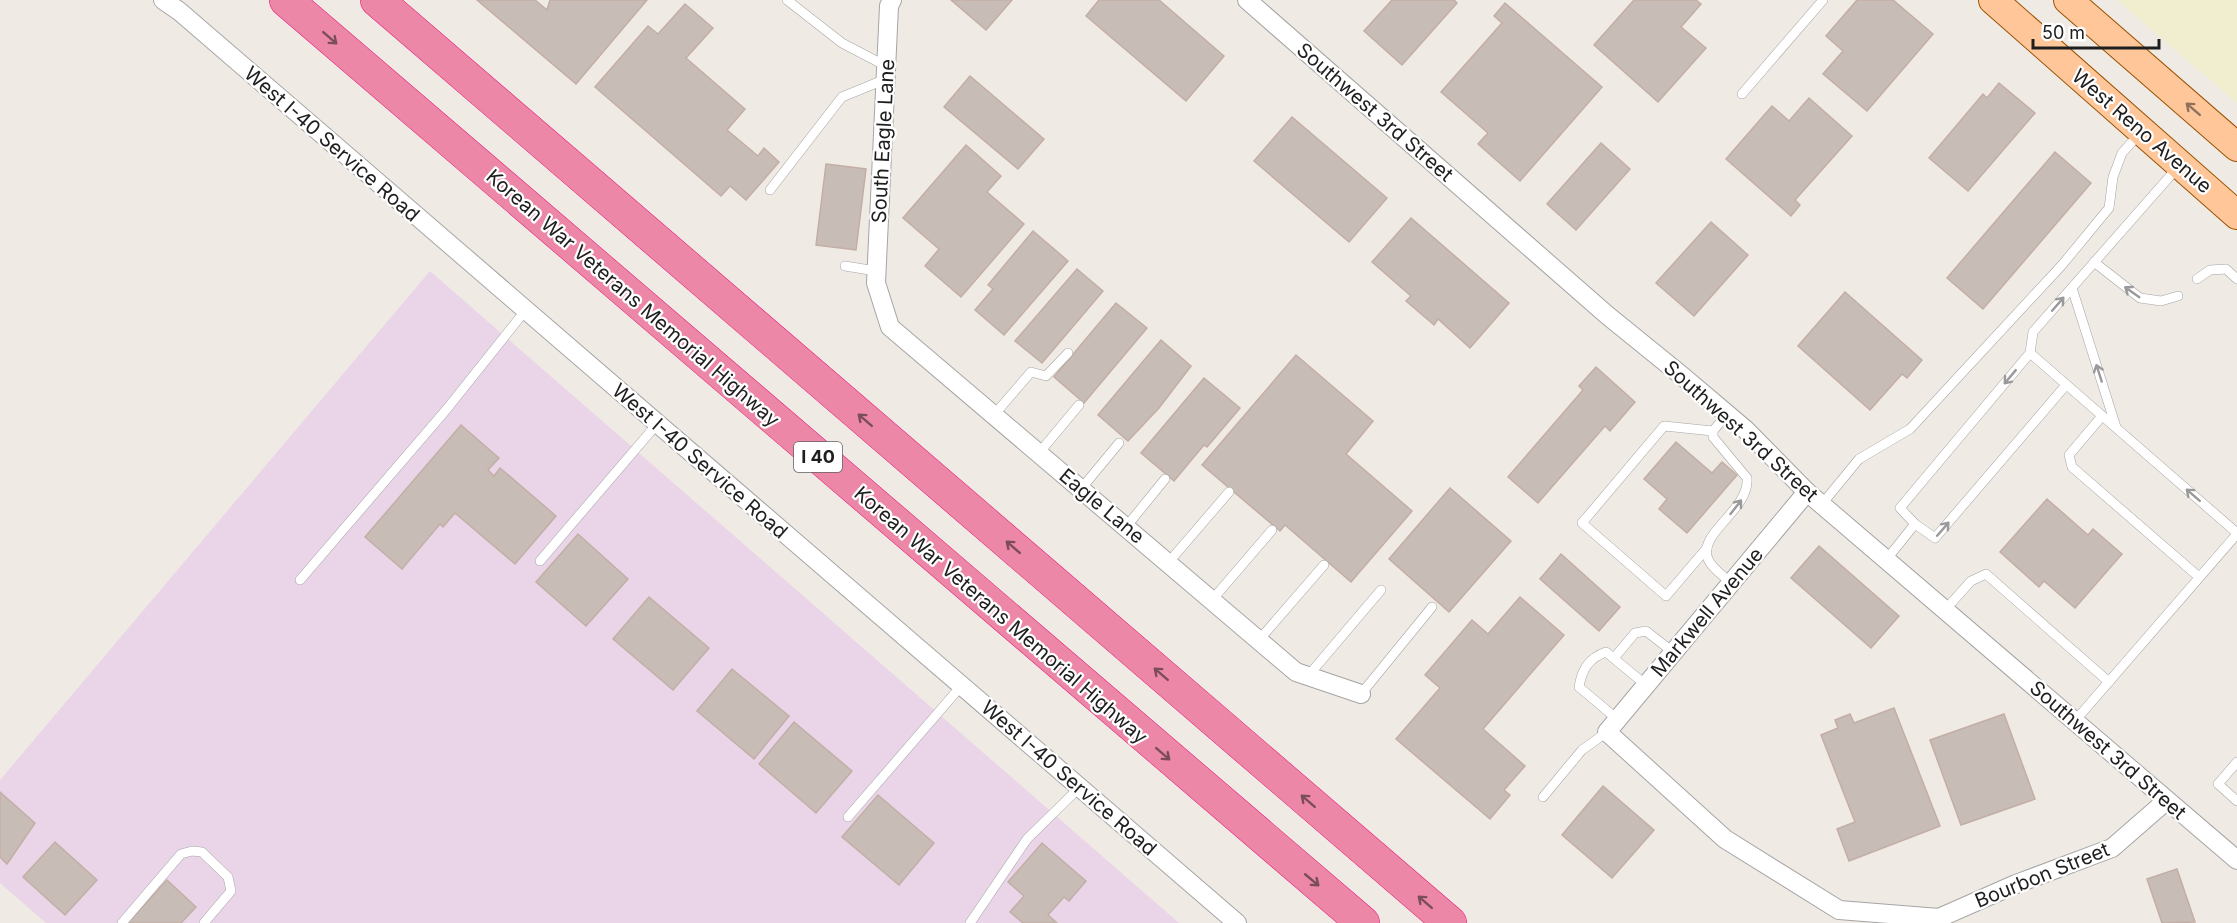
<svg xmlns="http://www.w3.org/2000/svg" width="2237" height="923" font-family="Inter,sans-serif">
  <rect width="100%" height="100%" fill="#f0eae4"/>
  <polygon fill="#ead5e8" points="430,271 1179,923 46,923 0,883 0,780"/>
  <polygon fill="#f0eece" points="2117,0 2237,0 2237,103"/>
  <g fill="#c8bcb7" stroke="#c3aea5" stroke-width="1.5">
    <polygon points="477,0 535,0 547,10 550,0 647,0 576,84"/>
    <polygon points="951,0 1012,0 986,30"/>
    <polygon points="1099,0 1159,0 1224,56 1186,101 1086,16"/>
    <polygon points="1392,0 1454,0 1457,3 1402,65 1364,31"/>
    <polygon points="1634,0 1696,0 1701,4 1681,27 1706,48 1658,102 1594,45"/>
    <polygon points="1857,0 1893,0 1933,34 1867,111 1823,74 1843,51 1826,36"/>
    <polygon points="1505,3 1602,87 1520,181 1478,144 1488,133 1441,92 1502,23 1494,16"/>
    <polygon points="685,4 713,28 686,58 745,109 727,130 758,156 764,148 779,162 746,200 730,186 721,196 595,87 648,26 658,34"/>
    <polygon points="970,76 1044,139 1018,169 944,107"/>
    <polygon points="1999,83 2035,113 1968,191 1929,158 1983,94 1987,98"/>
    <polygon points="1809,98 1852,136 1795,200 1800,205 1791,216 1726,159 1772,106 1789,121"/>
    <polygon points="1292,117 1387,198 1349,242 1254,161"/>
    <polygon points="1601,143 1630,169 1576,230 1547,204"/>
    <polygon points="966,145 1001,176 987,192 1024,224 961,297 925,266 939,249 903,218"/>
    <polygon points="2055,152 2091,183 1983,309 1947,278"/>
    <polygon points="826,164 866,169 856,250 816,245"/>
    <polygon points="1411,218 1509,303 1470,348 1438,319 1434,325 1406,301 1411,296 1372,262"/>
    <polygon points="1711,222 1748,255 1694,316 1656,283"/>
    <polygon points="1033,231 1068,261 1004,335 975,310 993,289 988,285"/>
    <polygon points="1077,269 1103,291 1042,363 1015,341"/>
    <polygon points="1845,292 1922,360 1907,378 1902,374 1870,410 1798,346"/>
    <polygon points="1116,303 1147,328 1084,403 1054,377"/>
    <polygon points="1161,340 1191,366 1159,408 1128,441 1098,415"/>
    <polygon points="1296,355 1373,421 1346,454 1412,511 1351,582 1285,525 1280,531 1202,465"/>
    <polygon points="1596,367 1635,402 1610,431 1605,426 1538,503 1508,477 1583,390 1579,386"/>
    <polygon points="1204,378 1240,408 1207,447 1204,445 1174,481 1141,453"/>
    <polygon points="461,425 499,458 488,470 494,476 500,468 556,516 515,564 455,513 443,527 440,524 402,569 365,537"/>
    <polygon points="1676,442 1712,473 1722,462 1737,475 1687,533 1659,509 1667,499 1644,479"/>
    <polygon points="1450,488 1511,541 1449,612 1389,559"/>
    <polygon points="2047,499 2088,535 2093,529 2122,554 2075,608 2044,581 2039,587 2000,552"/>
    <polygon points="578,534 628,579 586,626 536,582"/>
    <polygon points="1819,546 1899,616 1871,648 1791,578"/>
    <polygon points="1561,554 1620,607 1599,631 1540,579"/>
    <polygon points="649,597 709,648 673,690 613,639"/>
    <polygon points="1520,597 1564,635 1483,729 1525,766 1504,790 1510,795 1490,819 1396,739 1440,688 1425,675 1472,620 1488,634"/>
    <polygon points="732,669 789,716 754,759 697,711"/>
    <polygon points="1894,708 1940,826 1849,861 1837,829 1855,822 1821,735 1838,728 1835,720 1850,714 1854,723"/>
    <polygon points="2004,714 2035,799 1961,825 1930,740"/>
    <polygon points="794,722 852,771 816,813 759,764"/>
    <polygon points="1603,786 1654,830 1612,878 1562,835"/>
    <polygon points="0,792 35,823 7,864 0,857"/>
    <polygon points="878,795 934,843 899,885 842,837"/>
    <polygon points="55,842 97,880 65,915 23,877"/>
    <polygon points="1042,843 1086,881 1069,901 1064,897 1048,915 1057,923 1023,923 1010,912 1024,896 1008,882"/>
    <polygon points="2177,869 2195,922 2162,923 2147,879"/>
    <polygon points="167,880 196,907 181,923 128,923"/>
  </g>
  <g fill="none" stroke-linecap="round" stroke-linejoin="round">
    <g stroke="#a5a5a5" stroke-width="10">
      <g id="service">
        <polyline points="787,0 842,43 886,66"/>
        <polyline points="1742,94 1823,0"/>
        <polyline points="770,190 842,97 886,79"/>
        <polyline points="2094,262 2140,298 2161,301 2178,296"/>
        <polyline points="845,266 876,271"/>
        <polyline points="2197,279 2210,270 2226,269 2237,279"/>
        <polyline points="2072,288 2116,427"/>
        <polyline points="2030,353 2033,332 2178,167"/>
        <polyline points="2066,385 1935,538 1915,524 1900,508 2030,353 2237,533"/>
        <path d="M1727,414L1713,431V437L1747,478C1750,510 1697,533 1708,559C1712,569 1724,576 1731,583"/>
        <polyline points="994,415 1031,372 1046,376 1068,353"/>
        <polyline points="2102,416 2069,455 2072,467 2199,577"/>
        <polyline points="1039,453 1079,405"/>
        <polyline points="1081,489 1119,443"/>
        <polyline points="1822,504 1859,459 1910,429 2062,265 2109,208 2113,177 2122,153 2140,133"/>
        <polyline points="1126,527 1165,479"/>
        <polyline points="1707,548 1666,596 1582,523 1664,426 1713,431"/>
        <polyline points="1886,560 1915,524"/>
        <polyline points="540,561 657,424"/>
        <polyline points="1168,563 1229,492"/>
        <polyline points="300,580 446,410 525,311"/>
        <polyline points="1212,600 1272,530"/>
        <polyline points="1945,610 1971,581 1986,574 2109,682"/>
        <polyline points="1259,640 1324,565"/>
        <polyline points="1614,658 1635,633 1646,631 1673,652"/>
        <polyline points="1308,676 1381,590"/>
        <polyline points="1361,694 1432,607"/>
        <path d="M1617,719L1579,687C1582,669 1589,658 1606,652L1646,685"/>
        <polyline points="2074,722 2237,534"/>
        <polyline points="2237,762 2218,784 2237,801"/>
        <polyline points="1543,797 1582,750 1607,732"/>
        <polyline points="848,817 962,685"/>
        <polyline points="122,923 181,854 192,851 202,852 228,877 231,891 204,923"/>
        <polyline points="970,923 1027,839 1080,787"/>
      </g>
    </g>
    <g stroke="#a5a5a5" stroke-width="20">
      <g id="minor">
        <polyline points="163,0 179,11 1237,923"/>
        <polyline points="892,0 889,6 876,283 890,327 1296,672 1361,694"/>
        <polyline points="1247,0 1607,315 1681,375 1746,430 1807,492 2237,860"/>
        <polyline points="1807,492 1607,732 1725,839 1839,910 1939,918 2016,884 2112,848 2166,801"/>
      </g>
    </g>
    <g stroke="#995200" stroke-width="30">
      <g id="primary">
        <polyline points="1993,0 2237,215"/>
        <polyline points="2068,0 2237,147"/>
      </g>
    </g>
    <g stroke="#e6197a" stroke-width="34">
      <g id="motorway">
        <polyline points="286,0 1363,923"/>
        <polyline points="377,0 1450,923"/>
      </g>
    </g>
    <use href="#service" stroke="#fff" stroke-width="9"/>
    <use href="#minor" stroke="#fff" stroke-width="18"/>
    <use href="#primary" stroke="#ffc69a" stroke-width="28"/>
    <use href="#motorway" stroke="#ec87a7" stroke-width="33"/>
  </g>
  <defs><path id="oneway-shaft" d="M-6 0H5M1.5-3L5.5 0L1.5 3" fill="none" stroke-width="1.6" stroke-linecap="round" stroke-linejoin="round" transform="scale(1.5)"/></defs>
  <g stroke="#7b4d5c">
    <use href="#oneway-shaft" transform="translate(330 38) rotate(41)"/>
    <use href="#oneway-shaft" transform="translate(865 420) rotate(-139)"/>
    <use href="#oneway-shaft" transform="translate(1013 547) rotate(-139)"/>
    <use href="#oneway-shaft" transform="translate(1161 674) rotate(-139)"/>
    <use href="#oneway-shaft" transform="translate(1163 754) rotate(41)"/>
    <use href="#oneway-shaft" transform="translate(1308 801) rotate(-139)"/>
    <use href="#oneway-shaft" transform="translate(1312 880) rotate(40)"/>
    <use href="#oneway-shaft" transform="translate(1425 902) rotate(-139)"/>
  </g>
  <use stroke="#8e725c" href="#oneway-shaft" transform="translate(2193 109) rotate(-139)"/>
  <g stroke="#9a9a9a">
    <use href="#oneway-shaft" transform="translate(2132 292) rotate(-145)"/>
    <use href="#oneway-shaft" transform="translate(2058 304) rotate(-49)"/>
    <use href="#oneway-shaft" transform="translate(2099 373) rotate(-108)"/>
    <use href="#oneway-shaft" transform="translate(2010 377) rotate(130)"/>
    <use href="#oneway-shaft" transform="translate(2193 495) rotate(-139)"/>
    <use href="#oneway-shaft" transform="translate(1736 507) rotate(-52)"/>
    <use href="#oneway-shaft" transform="translate(1943 529) rotate(-49)"/>
  </g>
  <g text-anchor="middle" stroke-width="4.5" stroke-linejoin="round" paint-order="stroke">
    <rect fill="#fff" stroke="#626262" stroke-width="1.5" x="794" y="442" width="48" height="30" rx="4.5"/>
    <g font-size="18" font-weight="bold" fill="#1e1e1e">
      <text x="818" y="463">I 40</text>
    </g>
    <g font-size="20" fill="#1e1e1e" stroke="#fff">
      <text transform="translate(1375 112) rotate(41)" y="7">Southwest 3rd Street</text>
      <text transform="translate(2142 131) rotate(41)" y="7">West Reno Avenue</text>
      <text transform="translate(883 141) rotate(-87)" y="7">South Eagle Lane</text>
      <text transform="translate(332 144) rotate(41)" y="7">West I-40 Service Road</text>
      <text transform="translate(633 298) rotate(41)" y="7">Korean War Veterans Memorial Highway</text>
      <text transform="translate(1741 431) rotate(42)" y="7">Southwest 3rd Street</text>
      <text transform="translate(700 461) rotate(41)" y="7">West I-40 Service Road</text>
      <text transform="translate(1102 506) rotate(40)" y="7">Eagle Lane</text>
      <text transform="translate(1707 612) rotate(-50)" y="7">Markwell Avenue</text>
      <text transform="translate(1001 615) rotate(41)" y="7">Korean War Veterans Memorial Highway</text>
      <text transform="translate(2108 750) rotate(41)" y="7">Southwest 3rd Street</text>
      <text transform="translate(1069 778) rotate(41)" y="7">West I-40 Service Road</text>
      <text transform="translate(2042 875) rotate(-22)" y="7">Bourbon Street</text>
    </g>
  </g>
  <path d="M2033 39v9h126v-9" fill="none" stroke="#1e1e1e" stroke-width="3"/>
  <text x="2042" y="39" font-size="18" fill="#1e1e1e" stroke="#ffffff" stroke-width="4.5" paint-order="stroke">50 m</text>
</svg>
